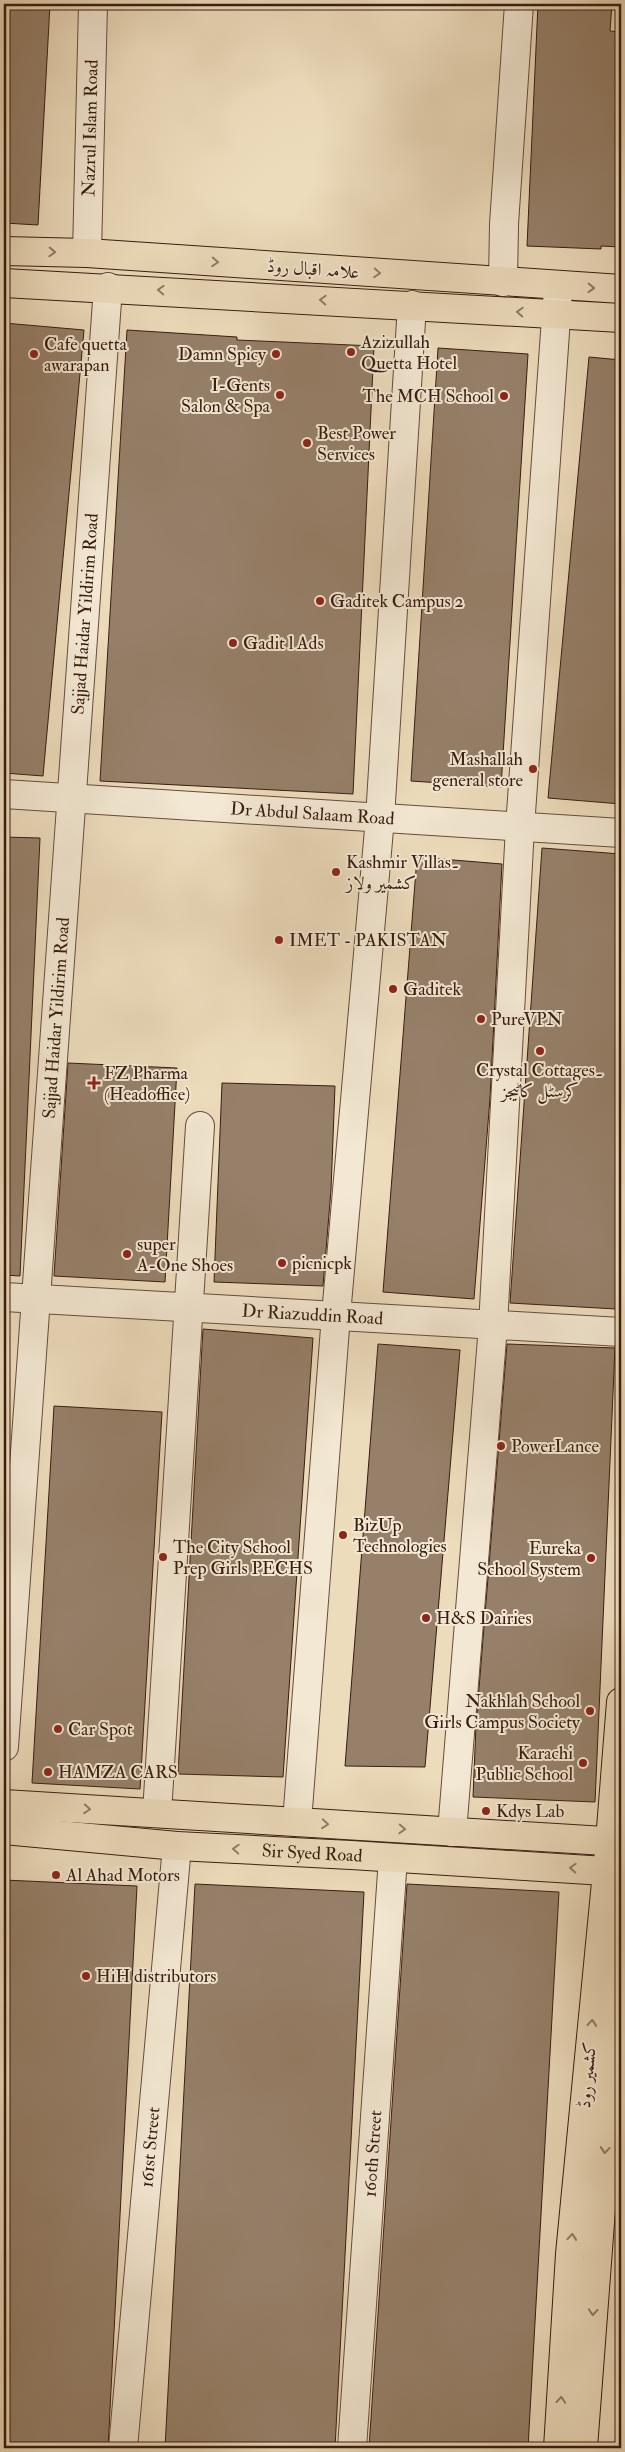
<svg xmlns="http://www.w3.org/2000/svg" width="625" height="2452" font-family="'IM FELL Double Pica',Amiri,serif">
  <rect width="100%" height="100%" fill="#eddcbc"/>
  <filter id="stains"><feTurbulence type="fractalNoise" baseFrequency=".004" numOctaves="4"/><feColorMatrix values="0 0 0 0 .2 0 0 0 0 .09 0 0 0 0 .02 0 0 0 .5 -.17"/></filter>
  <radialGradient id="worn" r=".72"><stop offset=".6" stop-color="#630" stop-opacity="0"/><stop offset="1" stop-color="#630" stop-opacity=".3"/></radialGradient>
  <g fill="#96806a" stroke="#381c11">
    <polygon points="4,4 50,4 38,225 4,223"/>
    <polygon points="538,4 612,4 610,31 621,32 621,247 601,246 601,249 527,246"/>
    <polygon points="4,323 84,330 43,776 4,773"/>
    <polygon points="127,330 237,337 237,340 374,346 353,794 100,781"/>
    <polygon points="438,348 528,354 501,787 411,781"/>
    <polygon points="589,357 621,360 621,804 548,798"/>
    <polygon points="4,837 40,838 20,1276 4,1275"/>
    <polygon points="542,848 621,854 621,1239 616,1309 510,1303"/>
    <polygon points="417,857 502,864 490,1098 474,1299 383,1292"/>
    <polygon points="68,1063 177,1068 165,1282 54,1276"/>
    <polygon points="222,1083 335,1086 331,1190 323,1286 214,1282"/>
    <polygon points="203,1329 313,1338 283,1777 178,1774"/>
    <polygon points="378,1344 460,1350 425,1767 345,1766"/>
    <polygon points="507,1344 615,1348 595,1802 473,1797 476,1725"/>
    <polygon points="54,1406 162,1412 140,1789 32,1783"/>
    <polygon points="4,1880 137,1886 108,2448 4,2448"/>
    <polygon points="195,1884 364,1892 335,2448 165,2448"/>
    <polygon points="407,1884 559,1892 528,2448 369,2448"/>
  </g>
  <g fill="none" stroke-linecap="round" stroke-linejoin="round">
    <g stroke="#654c3c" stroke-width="30">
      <g id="minor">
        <path id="s1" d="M87,253L93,4"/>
        <polyline points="503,282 504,224 519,4"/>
        <path id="s2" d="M4,794L621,833"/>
        <path id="s3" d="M4,1297L621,1332"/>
        <path id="s4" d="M4,1747L108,287"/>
        <polyline points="157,1813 200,1126"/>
        <polyline points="297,1822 336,1315 380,818 412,305"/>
        <polyline points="452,1832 493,1326 520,827 558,290"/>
        <path id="s5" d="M123,2448L177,1846"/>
        <path id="s6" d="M352,2448L393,1858"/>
      </g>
    </g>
    <g stroke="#381c11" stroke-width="30">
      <g id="major">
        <polyline points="4,251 87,253 621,289"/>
        <polyline points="4,283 621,318"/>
        <polyline points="4,1804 621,1842"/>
        <path id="s7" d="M4,1830L177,1846L351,1855L621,1872"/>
        <polyline points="558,2448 570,2254 610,1841 621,1702"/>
        <polyline points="583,2448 621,1944"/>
      </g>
    </g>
    <use href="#minor" stroke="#f3e8d3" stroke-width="28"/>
    <use href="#major" stroke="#eddcbc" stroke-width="28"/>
  </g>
  <defs><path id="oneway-chevron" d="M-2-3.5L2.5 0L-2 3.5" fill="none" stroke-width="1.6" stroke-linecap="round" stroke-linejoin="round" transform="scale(1.25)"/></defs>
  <g stroke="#927c66">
    <use href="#oneway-chevron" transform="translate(52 252) rotate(2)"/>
    <use href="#oneway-chevron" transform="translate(215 262) rotate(4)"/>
    <use href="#oneway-chevron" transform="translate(377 273) rotate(4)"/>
    <use href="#oneway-chevron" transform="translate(591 288) rotate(2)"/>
    <use href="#oneway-chevron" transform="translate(161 290) rotate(-177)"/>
    <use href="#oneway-chevron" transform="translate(323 300) rotate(-177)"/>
    <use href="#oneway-chevron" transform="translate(520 312) rotate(-177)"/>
    <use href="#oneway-chevron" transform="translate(87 1809) rotate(4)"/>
    <use href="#oneway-chevron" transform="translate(325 1824) rotate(5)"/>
    <use href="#oneway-chevron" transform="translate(402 1829) rotate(3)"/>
    <use href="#oneway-chevron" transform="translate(236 1849) rotate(-177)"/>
    <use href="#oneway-chevron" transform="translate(573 1868) rotate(-177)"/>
    <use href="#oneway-chevron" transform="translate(592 2023) rotate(-85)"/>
    <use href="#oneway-chevron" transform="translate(605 2150) rotate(95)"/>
    <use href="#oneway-chevron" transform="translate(572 2237) rotate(-85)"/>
    <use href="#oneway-chevron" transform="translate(593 2312) rotate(94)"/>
    <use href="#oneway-chevron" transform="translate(561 2400) rotate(-86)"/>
  </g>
  <g fill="#8f2418" stroke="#f3e8d3" stroke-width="2">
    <circle cx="351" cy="352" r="5"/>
    <circle cx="34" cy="354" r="5"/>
    <circle cx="276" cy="354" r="5"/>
    <circle cx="280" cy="395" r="5"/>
    <circle cx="504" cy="396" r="5"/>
    <circle cx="307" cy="443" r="5"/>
    <circle cx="320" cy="601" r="5"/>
    <circle cx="233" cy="643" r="5"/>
    <circle cx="533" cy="769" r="5"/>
    <circle cx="336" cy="872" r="5"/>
    <circle cx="279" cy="940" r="5"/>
    <circle cx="393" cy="989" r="5"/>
    <circle cx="481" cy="1019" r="5"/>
    <circle cx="540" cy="1051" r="5"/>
    <path d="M91.5 1075.5h5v5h5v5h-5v5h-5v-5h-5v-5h5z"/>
    <circle cx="127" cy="1254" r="5"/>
    <circle cx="282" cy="1263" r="5"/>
    <circle cx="501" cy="1446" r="5"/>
    <circle cx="343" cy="1535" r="5"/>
    <circle cx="163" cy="1557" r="5"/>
    <circle cx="591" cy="1558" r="5"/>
    <circle cx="426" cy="1618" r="5"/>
    <circle cx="590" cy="1711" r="5"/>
    <circle cx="58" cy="1729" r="5"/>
    <circle cx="583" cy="1763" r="5"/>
    <circle cx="48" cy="1772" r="5"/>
    <circle cx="486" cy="1811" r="5"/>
    <circle cx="56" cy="1875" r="5"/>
    <circle cx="86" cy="1976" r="5"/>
  </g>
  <g text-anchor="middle" stroke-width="4" stroke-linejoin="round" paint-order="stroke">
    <g font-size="18" fill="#381c11" stroke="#f3e8d3">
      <text dy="6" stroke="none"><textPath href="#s1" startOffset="125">Nazrul Islam Road</textPath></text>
      <text transform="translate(313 269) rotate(4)" y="6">علامہ اقبال روڈ</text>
      <text dy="6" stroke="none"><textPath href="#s4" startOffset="1136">Sajjad Haidar Yildirim Road</textPath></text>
      <text dy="6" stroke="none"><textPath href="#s2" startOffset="309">Dr Abdul Salaam Road</textPath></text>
      <text dy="6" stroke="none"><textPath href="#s4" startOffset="731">Sajjad Haidar Yildirim Road</textPath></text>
      <text dy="6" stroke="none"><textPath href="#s3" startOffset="309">Dr Riazuddin Road</textPath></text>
      <text dy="6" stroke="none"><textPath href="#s7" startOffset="309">Sir Syed Road</textPath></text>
      <text transform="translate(587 2075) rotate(-85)" y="6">کشمیر روڈ</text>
      <text dy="6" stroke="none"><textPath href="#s5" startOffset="302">161st Street</textPath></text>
      <text dy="6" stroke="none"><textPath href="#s6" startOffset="295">160th Street</textPath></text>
    </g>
    <g font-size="18" fill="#381c11" stroke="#f3e8d3" text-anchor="start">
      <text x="361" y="348">Azizullah<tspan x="361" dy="21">Quetta Hotel</tspan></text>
      <text x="44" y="350">Cafe quetta<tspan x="44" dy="21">awarapan</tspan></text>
      <text x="266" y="360" text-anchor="end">Damn Spicy</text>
      <text x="270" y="391" text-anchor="end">I-Gents<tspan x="270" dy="21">Salon &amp; Spa</tspan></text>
      <text x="494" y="402" text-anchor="end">The MCH School</text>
      <text x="317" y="439">Best Power<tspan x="317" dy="21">Services</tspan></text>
      <text x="330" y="607">Gaditek Campus 2</text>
      <text x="243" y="649">Gadit l Ads</text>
      <text x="523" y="765" text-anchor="end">Mashallah<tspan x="523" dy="21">general store</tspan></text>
      <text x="346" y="868">Kashmir Villas۔<tspan x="346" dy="21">کشمیر ولاز</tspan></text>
      <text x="289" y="946">IMET - PAKISTAN</text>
      <text x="403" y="995">Gaditek</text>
      <text x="491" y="1025">PureVPN</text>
      <text x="540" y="1076" text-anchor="middle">Crystal Cottages۔<tspan x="540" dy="21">کرسٹل کاٹیجز</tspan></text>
      <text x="104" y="1079">FZ Pharma<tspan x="104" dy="21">(Headoffice)</tspan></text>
      <text x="137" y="1250">super<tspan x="137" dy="21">A-One Shoes</tspan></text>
      <text x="292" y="1269">picnicpk</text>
      <text x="511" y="1452">PowerLance</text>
      <text x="353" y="1531">BizUp<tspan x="353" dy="21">Technologies</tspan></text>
      <text x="173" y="1553">The City School<tspan x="173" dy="21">Prep Girls PECHS</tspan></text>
      <text x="581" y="1554" text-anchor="end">Eureka<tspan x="581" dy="21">School System</tspan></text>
      <text x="436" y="1624">H&amp;S Dairies</text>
      <text x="580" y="1707" text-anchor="end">Nakhlah School<tspan x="580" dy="21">Girls Campus Society</tspan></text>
      <text x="68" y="1735">Car Spot</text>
      <text x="573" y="1759" text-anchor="end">Karachi<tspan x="573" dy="21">Public School</tspan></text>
      <text x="58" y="1778">HAMZA CARS</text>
      <text x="496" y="1817">Kdys Lab</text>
      <text x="66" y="1881">Al Ahad Motors</text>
      <text x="96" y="1982">HiH distributors</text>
    </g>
  </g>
  <rect width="625" height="2452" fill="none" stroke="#eddcbc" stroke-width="20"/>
  <rect x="5" y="5" width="615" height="2442" fill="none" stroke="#381c11" stroke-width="2.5"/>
  <rect x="10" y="10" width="605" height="2432" fill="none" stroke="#381c11"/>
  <rect width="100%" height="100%" filter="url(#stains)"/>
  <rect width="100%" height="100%" fill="url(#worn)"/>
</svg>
